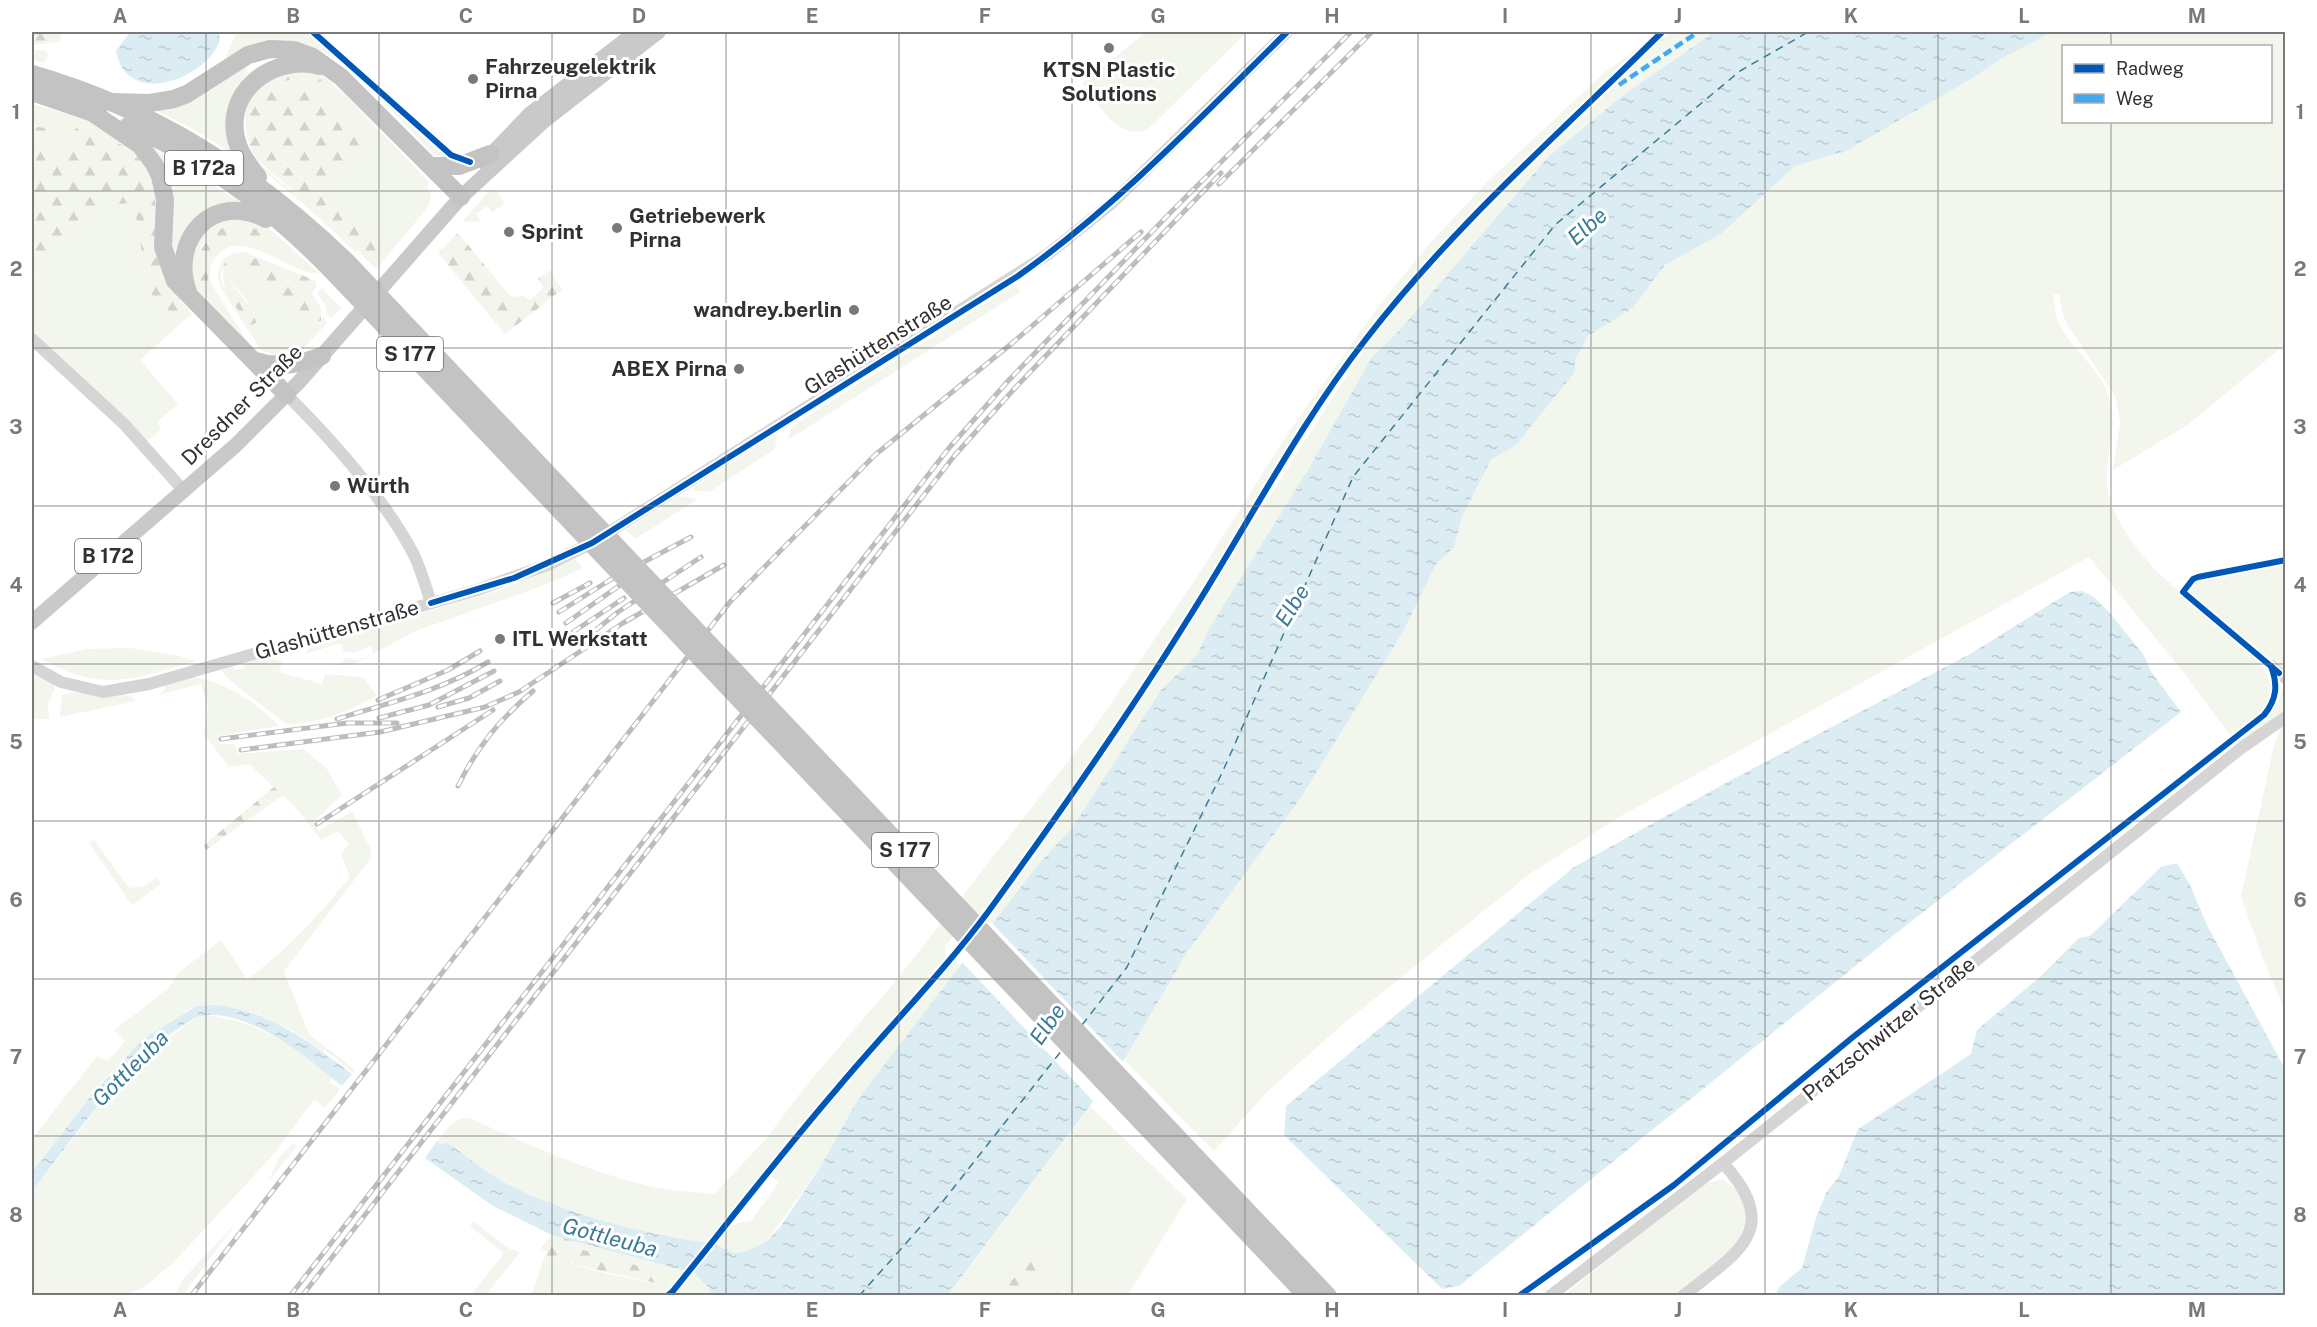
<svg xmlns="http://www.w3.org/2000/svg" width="2317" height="1327" font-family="'Public Sans',sans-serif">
  <defs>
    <pattern id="forest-firs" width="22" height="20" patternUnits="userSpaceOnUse" patternTransform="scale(1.5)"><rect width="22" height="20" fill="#f3f6ed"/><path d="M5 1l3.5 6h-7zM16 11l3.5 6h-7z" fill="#d1d3cc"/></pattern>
    <pattern id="water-ripples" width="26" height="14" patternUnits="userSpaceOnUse" patternTransform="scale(1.5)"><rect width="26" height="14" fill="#dbecf3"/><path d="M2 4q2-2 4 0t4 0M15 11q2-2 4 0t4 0" fill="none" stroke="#bccbd1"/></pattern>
  </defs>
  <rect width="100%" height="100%" fill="#fff"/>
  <g fill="#f3f6ed" fill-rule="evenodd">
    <path d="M237,32H309L440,147L447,158L434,155C408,129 341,49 306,46C290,45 243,57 224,61Z"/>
    <path d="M1146,32H1247L1148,129C1117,142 1099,104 1083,83Z"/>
    <polygon points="1689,32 1714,32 1622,96 1548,157 1398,332 1372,357 1309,468 1210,627 1197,655 1161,690 1072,828 1036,867 992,926 985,920 1104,755 1370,339 1444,252 1501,191 1635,62 1641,65"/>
    <path d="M2052,32H2285V345L2186,426L2113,470L2120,423L2116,398L2067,324L2062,312L2059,294L2053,295C2055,303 2055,314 2058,322C2071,349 2100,368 2109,397C2117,422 2109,447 2107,473C2104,507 2130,541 2151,565C2174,592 2270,657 2271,685C2273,710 2247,722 2230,735L2185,674L2089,557L1621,816L1531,873L1342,1025L1268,1091L1214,1151L1124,1060L1186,954L1300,799L1403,632L1436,564L1454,546L1462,517L1491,460L1516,445L1588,336L1633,308L1665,265L1721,234L1795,166L1846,151L1987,68C1992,61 2040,39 2052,32ZM2064,46H2270V122H2064Z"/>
    <path d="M1658,33L1495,189L1439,248L1364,335L1301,428L1182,624L1060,805L983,911L979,915L972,912L945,947L946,956L864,1052L708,1243C639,1233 568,1215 507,1183C485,1172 466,1155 446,1142L443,1145L437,1141C447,1130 454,1117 469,1118C526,1143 590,1173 650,1186C671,1191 693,1192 714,1194L765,1140L804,1088L898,978L1094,728L1201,571L1290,430L1381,303L1430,243L1487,182L1605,72Z"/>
    <polygon points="32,50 45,50 49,54 44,63 32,59"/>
    <path d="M244,65L248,73C220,105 225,120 238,158L197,131L155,110Z"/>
    <path d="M300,68L322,75L346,96L430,183L427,186L431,197L428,207L384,260V252L378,245L275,154L273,148L277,147L326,185L364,146L305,89L292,98L278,86C288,76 304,78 316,84L321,80C281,56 234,93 246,139C254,169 294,190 316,209C331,223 344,237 358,251L355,252C337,234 317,216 297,199C267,172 216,142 249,94C261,76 278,69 300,68Z"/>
    <path d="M32,104C84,119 160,134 160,202C161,244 158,267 183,304L180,307C170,290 159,270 156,251C153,237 156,223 156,209C156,159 123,143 82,125L71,132L32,126Z"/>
    <path d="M32,133L70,139L75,146C54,162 51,145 32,141Z"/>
    <polygon points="153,148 245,205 219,208 178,277"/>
    <polygon points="490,190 497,190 504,203 492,213 487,206 476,214 481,221 462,222"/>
    <path d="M112,203H134L146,280L144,287L180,324L140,360L178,404L158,421L161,429L146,442L32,335V274L38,273C58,246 76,209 112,203Z"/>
    <path d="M226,217L263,223L319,273C294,278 241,223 216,257C210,264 209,274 211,283L250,346L207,304L193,286L191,245L198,234ZM262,230C245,243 247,235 231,239C213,244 208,266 207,282L198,255L204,242Z"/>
    <polygon points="245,252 257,257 255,259 235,256 221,272 221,282 250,325 255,318 246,299 229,279 235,269 244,271 251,279 287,300 312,323 321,322 323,316 327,323 304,348 294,354 280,357 261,350 221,288 217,276 223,259 234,253"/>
    <polygon points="1016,284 1020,292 788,440 792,426"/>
    <polygon points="322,288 341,308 331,318 327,315 325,304 317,293"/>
    <polygon points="777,434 775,449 709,492 690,490"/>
    <polygon points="679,496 698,499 635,539 626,530"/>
    <polygon points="575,559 583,568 542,586 413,632 355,664 329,666 344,662 345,658 358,660 373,654 371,646 354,653 344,652 341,643 305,654 309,646 497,591"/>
    <polygon points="2285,563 2285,673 2195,598 2191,591 2192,585 2204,578"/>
    <path d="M129,648L175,655L197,661C134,678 103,694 41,659L87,649Z"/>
    <path d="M267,656L282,662L279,672L322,684L325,674L363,677L377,696C348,711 319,724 286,724C273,712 226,681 221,670L233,666L235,670L244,668L243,663Z"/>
    <polygon points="32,670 53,684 55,688 48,704 49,719 32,719"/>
    <path d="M194,677C224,682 258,703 279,726L218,736L221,744H235L238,754L304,749L327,769L342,795L313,822L319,831L352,811L371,850V858L284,971L309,1034L355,1070L353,1073L325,1050L323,1052C286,1024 246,1002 198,1006C191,1007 184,1013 178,1017C116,1052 75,1117 32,1172V1139L97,1056L108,1061L125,1041L114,1030L146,1006L169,987L179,972L221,940L247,979C291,947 316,918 350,877L341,854L349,844L338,831L321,840L296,808L249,764L229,767L204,734L208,709L201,684L158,695L164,691L165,685Z"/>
    <path d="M2285,684V712L2238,746L2234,741C2255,726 2279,714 2282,687Z"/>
    <polygon points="76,692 111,696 130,695 136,701 60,717 62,695"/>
    <polygon points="2285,723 2285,1010 2261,954 2241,896 2274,746 2281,726"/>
    <polygon points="94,840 129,888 144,886 157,878 161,884 132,905 89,843"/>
    <path d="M954,960L961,966L858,1099L821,1166L766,1242L744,1252L734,1253L715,1244C726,1231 731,1221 750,1222L779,1182L771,1176L838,1093Z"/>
    <path d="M210,1016C259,1021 295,1048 333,1078L329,1082L340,1089L325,1108L314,1099L274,1154L173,1263L144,1287L127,1295H32V1192L96,1109L152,1050L197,1017Z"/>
    <polygon points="1090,1106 1187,1199 1128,1295 1071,1295 1063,1291 1060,1295 1025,1295 1050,1262 1035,1250 1001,1295 948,1296"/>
    <polygon points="293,1143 297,1146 269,1181 278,1159"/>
    <polygon points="1722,1179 1738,1191 1745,1207 1746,1226 1738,1245 1675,1295 1563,1296 1702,1185"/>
    <polygon points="237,1222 183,1295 175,1295 184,1278"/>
    <polygon points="474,1222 510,1249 520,1252 486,1295 471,1295 503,1255 502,1252 470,1226"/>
    <path d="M580,1242L686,1271L672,1289L662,1295L531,1296L545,1256C581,1268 619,1277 656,1283L660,1272L583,1250Z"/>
    <polygon points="693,1272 709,1288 712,1295 673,1296"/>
  </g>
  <g fill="url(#forest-firs)">
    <polygon points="32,32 62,32 60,42 32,45"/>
    <polygon points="1666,32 1689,32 1640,65 1635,62"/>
    <path d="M295,71L311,74L322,80L316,84C304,78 288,76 278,86L292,98L305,89L364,146L326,185L277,147L273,148L275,154L378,245L384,252V260L376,269L330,222L257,160C243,137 237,101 264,83C272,77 286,75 295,71Z"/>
    <path d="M82,125L115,140L142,161L152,180L166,280L179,306L183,303L192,314L180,324L144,287L146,280L134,203C70,204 74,232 38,273L32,274V141C51,145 54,162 74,146L70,139L32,133V126L71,132Z"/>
    <path d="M230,224L262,230L271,243L266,246C231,234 208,240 208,282L203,286C183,263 209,233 230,224Z"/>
    <polygon points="458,233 511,297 524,296 530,300 543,288 538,278 550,270 562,290 505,334 438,253"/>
    <path d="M235,256L255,259L257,257L314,280L317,285L312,293L321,308V321L312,323L287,300L251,279L244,271L235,269L229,279C238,294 253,305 256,323L250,325C234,304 216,286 226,259Z"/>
    <polygon points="274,787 283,795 206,850 204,845"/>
    <path d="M552,1235L580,1242L583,1250L660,1272L656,1283C619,1274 582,1268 545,1256L547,1252L541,1248Z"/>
    <polygon points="1035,1250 1050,1262 1025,1295 1001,1295"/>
  </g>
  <g fill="url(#water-ripples)">
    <path d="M130,32H218L220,38C214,74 127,113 116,51Z"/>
    <path d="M1714,32H2052C2027,46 2001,56 1979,74L1846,151L1795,166L1721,234L1665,265L1633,308L1588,336L1575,360V372L1516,445L1491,460L1462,517L1454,547L1436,564L1403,632L1300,799L1186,954L1124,1060L948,1295H712L709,1288L693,1272L715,1244L734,1253L744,1252L766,1242L781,1226L821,1166L858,1099L1036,867L1072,828L1161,690L1197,655L1210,627L1309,468L1372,357L1398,332L1548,157L1622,96Z"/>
    <polygon points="2082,591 2094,597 2108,611 2143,654 2152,673 2181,712 1895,934 1459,1286 1442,1289 1284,1135 1286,1106 1574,867 1733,779 1970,654 2070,592"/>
    <polygon points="2177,863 2190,885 2207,925 2285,1069 2285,1295 1775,1295 1780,1286 1802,1268 1816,1218 1826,1193 1839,1176 1858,1129 1971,1054 1977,1030 2041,976 2079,938 2090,936 2161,867"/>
    <path d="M215,1005C270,1010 309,1042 352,1074L342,1086C309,1059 244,1004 198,1017C192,1018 187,1024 182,1026C123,1064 74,1137 32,1192V1172L92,1094L142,1040L196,1006Z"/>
    <path d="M437,1141L443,1145L446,1142C466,1155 485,1172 506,1183C568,1215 639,1233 708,1243L686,1271L552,1235L493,1206L425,1158Z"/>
  </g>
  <polygon fill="#fff" points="991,922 1125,1064 1095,1103 961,961"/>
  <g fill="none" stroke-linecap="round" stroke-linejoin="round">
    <g stroke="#3c7b96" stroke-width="1.5" stroke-dasharray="8 6" stroke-linecap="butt">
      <polyline points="1082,1025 1127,967 1222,773 1353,477 1555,225 1740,71 1808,32"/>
      <polyline points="859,1296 940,1205 1062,1050"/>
    </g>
    <g stroke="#d5d5d5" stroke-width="12">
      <polyline points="32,339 124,424 184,491"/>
      <path d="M287,395C331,439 385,499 414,555C421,570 426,587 431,603"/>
      <polyline points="32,666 61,682 103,692 149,684 477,590 547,565 592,543 1047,255 1112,203 1287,32"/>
      <polyline points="2271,666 2286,679"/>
      <polyline points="1550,1296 1723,1163 2240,749 2286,717"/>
      <path d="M1683,1296C1737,1252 1784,1231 1723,1163"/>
    </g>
    <g stroke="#c9c9c9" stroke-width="15">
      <polyline points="484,162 530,114 636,32"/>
      <polyline points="32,622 236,445 299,382 461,197 545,120 658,32"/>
    </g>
    <g stroke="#c3c3c3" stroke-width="18">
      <path d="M32,74C156,110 255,173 347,262"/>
      <polyline points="32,92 99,115"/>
      <polyline points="111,102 150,103 174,99 187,94 248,55 270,49 294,50 313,57 341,77 461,197"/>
      <polyline points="90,111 140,145 154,164 160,176 165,200 163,247 175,281 287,395"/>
      <path d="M128,126C206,158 277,214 335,274"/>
      <polyline points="431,166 459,166 490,154"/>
      <path d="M258,177C250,167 242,157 238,145C220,94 272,53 320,66"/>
      <path d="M188,292C169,238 214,191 266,219"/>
      <path d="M256,361C280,369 298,364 322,356"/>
    </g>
    <g stroke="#bdbdbd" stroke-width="5">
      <g id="rail">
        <polyline points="1219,184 1372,32"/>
        <polyline points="553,603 590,583"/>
        <polyline points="559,612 610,580 691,537"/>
        <polyline points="566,623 636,574"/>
        <polyline points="573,632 624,598"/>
        <polyline points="581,642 618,612 701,557"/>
        <polyline points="378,700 448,670 480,651"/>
        <polyline points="438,707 469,698 500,681"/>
        <polyline points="379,718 429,705 494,671"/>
        <path d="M337,719C388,703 441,691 488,662"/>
        <polyline points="221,739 347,723 397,723"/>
        <polyline points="241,750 380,732 485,707 519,692 623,623 724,565"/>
        <path d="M458,786C477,747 500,719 533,691"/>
        <polyline points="317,824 493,710"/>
        <polyline points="191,1296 730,602 875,455 1011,344 1141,232"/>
        <polyline points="290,1296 949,448 1008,381 1171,212 1351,32"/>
        <polyline points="302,1296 955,455 1015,388 1221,173"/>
      </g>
    </g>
    <use href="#rail" stroke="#fff" stroke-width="3" stroke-dasharray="9" stroke-linecap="butt"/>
    <g stroke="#c3c3c3" stroke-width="18">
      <polyline points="347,262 1328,1296"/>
      <polyline points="335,274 1307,1296"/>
    </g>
    <polyline stroke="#3fa9f5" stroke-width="4.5" stroke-dasharray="9 4.5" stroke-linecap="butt" points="1619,85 1698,32"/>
    <g stroke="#fff" stroke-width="10">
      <g id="cycleway">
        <polyline points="313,32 451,155 470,162"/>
        <path d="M431,603L514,578L592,543L1018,276C1117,206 1201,117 1287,32"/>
        <polyline points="2279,673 2183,592 2193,579 2198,577 2286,560"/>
        <path d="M667,1296L673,1291C727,1224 780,1155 836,1090C886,1030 941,975 988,912C1057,817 1126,719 1188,619C1247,526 1298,426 1366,339C1453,226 1561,132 1662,32"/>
        <path d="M1519,1296L1674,1185L1853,1037L2264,715C2277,699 2278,685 2271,666"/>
      </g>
    </g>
    <use href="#cycleway" stroke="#0057b8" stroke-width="6"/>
  </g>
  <path fill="none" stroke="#797979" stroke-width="1.5" stroke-opacity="0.55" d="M206,32V1296M379,32V1296M552,32V1296M726,32V1296M899,32V1296M1072,32V1296M1245,32V1296M1418,32V1296M1591,32V1296M1765,32V1296M1938,32V1296M2111,32V46M2111,122V1296M32,191H2286M32,348H2286M32,506H2286M32,664H2286M32,821H2286M32,979H2286M32,1136H2286"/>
  <g fill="#797979" stroke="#fff" stroke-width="2">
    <circle cx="1109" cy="48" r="6"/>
    <circle cx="473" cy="79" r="6"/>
    <circle cx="617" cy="228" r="6"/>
    <circle cx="509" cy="232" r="6"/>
    <circle cx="854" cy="310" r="6"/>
    <circle cx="739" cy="369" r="6"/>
    <circle cx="335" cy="486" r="6"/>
    <circle cx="500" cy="639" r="6"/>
  </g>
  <g text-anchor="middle" stroke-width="6" stroke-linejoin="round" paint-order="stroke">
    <g fill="#fff" stroke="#6f6f6f" stroke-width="1.5">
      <rect x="165" y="151" width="78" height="34" rx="4.5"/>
      <rect x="377" y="337" width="66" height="34" rx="4.5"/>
      <rect x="75" y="539" width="66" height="34" rx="4.5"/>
      <rect x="872" y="833" width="66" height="34" rx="4.5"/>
    </g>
    <g font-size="20" font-weight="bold" fill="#313131">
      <text x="204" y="175">B 172a</text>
      <text x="410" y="361">S 177</text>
      <text x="108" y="563">B 172</text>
      <text x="905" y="857">S 177</text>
    </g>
    <g font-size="21" font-weight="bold" fill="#313131" stroke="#fff" text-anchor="start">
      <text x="485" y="74">Fahrzeugelektrik<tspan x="485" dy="24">Pirna</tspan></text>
      <text x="1109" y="77" text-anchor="middle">KTSN Plastic<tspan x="1109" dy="24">Solutions</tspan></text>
      <text x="629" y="223">Getriebewerk<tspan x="629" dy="24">Pirna</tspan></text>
      <text x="521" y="239">Sprint</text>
      <text x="842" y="317" text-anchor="end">wandrey.berlin</text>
      <text x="727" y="376" text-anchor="end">ABEX Pirna</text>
      <text x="347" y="493">Würth</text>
      <text x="512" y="646">ITL Werkstatt</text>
    </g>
    <g font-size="21" fill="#313131" stroke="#fff">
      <text transform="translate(878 345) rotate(-32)" y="7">Glashüttenstraße</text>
      <text transform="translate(242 405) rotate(-45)" y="7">Dresdner Straße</text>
      <text transform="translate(337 630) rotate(-16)" y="7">Glashüttenstraße</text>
      <text transform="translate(1889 1029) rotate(-39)" y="7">Pratzschwitzer Straße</text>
    </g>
    <g font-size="22" font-style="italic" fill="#3c7b96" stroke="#fff">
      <text transform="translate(1587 226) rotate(-41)" y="8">Elbe</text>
      <text transform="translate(1292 605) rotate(-58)" y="8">Elbe</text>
      <text transform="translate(1047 1024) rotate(-55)" y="8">Elbe</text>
      <text transform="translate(130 1068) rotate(-45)" y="8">Gottleuba</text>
      <text transform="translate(610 1237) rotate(15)" y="8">Gottleuba</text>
    </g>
  </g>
  <rect width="2317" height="1327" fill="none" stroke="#ffffff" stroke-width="66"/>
  <rect x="2062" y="45" width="210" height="78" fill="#ffffff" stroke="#adadad" stroke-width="1.5"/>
  <rect x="2074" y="64" width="30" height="9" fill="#0057b8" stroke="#adadad" stroke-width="1.5"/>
  <text x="2116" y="75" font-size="18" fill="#313131">Radweg</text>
  <rect x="2074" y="94" width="30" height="9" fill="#3fa9f5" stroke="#adadad" stroke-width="1.5"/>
  <text x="2116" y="105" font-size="18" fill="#313131">Weg</text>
  <rect x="33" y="33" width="2251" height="1261" fill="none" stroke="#797979" stroke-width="2"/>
  <g font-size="20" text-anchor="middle" font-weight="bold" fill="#797979">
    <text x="120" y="23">A</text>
    <text x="293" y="23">B</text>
    <text x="466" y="23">C</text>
    <text x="639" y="23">D</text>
    <text x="812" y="23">E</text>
    <text x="985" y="23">F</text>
    <text x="1158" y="23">G</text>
    <text x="1332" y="23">H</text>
    <text x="1505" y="23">I</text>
    <text x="1678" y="23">J</text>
    <text x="1851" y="23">K</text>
    <text x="2024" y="23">L</text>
    <text x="2197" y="23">M</text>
    <text x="16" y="119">1</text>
    <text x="2300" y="119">1</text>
    <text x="16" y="276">2</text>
    <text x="2300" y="276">2</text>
    <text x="16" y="434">3</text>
    <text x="2300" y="434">3</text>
    <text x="16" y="592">4</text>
    <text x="2300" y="592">4</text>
    <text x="16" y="749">5</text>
    <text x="2300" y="749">5</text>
    <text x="16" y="907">6</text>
    <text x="2300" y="907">6</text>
    <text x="16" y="1064">7</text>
    <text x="2300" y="1064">7</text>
    <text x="16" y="1222">8</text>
    <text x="2300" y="1222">8</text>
    <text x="120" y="1317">A</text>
    <text x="293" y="1317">B</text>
    <text x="466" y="1317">C</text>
    <text x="639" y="1317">D</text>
    <text x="812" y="1317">E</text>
    <text x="985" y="1317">F</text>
    <text x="1158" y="1317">G</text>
    <text x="1332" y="1317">H</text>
    <text x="1505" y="1317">I</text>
    <text x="1678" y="1317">J</text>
    <text x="1851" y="1317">K</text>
    <text x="2024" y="1317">L</text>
    <text x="2197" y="1317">M</text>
  </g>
</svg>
